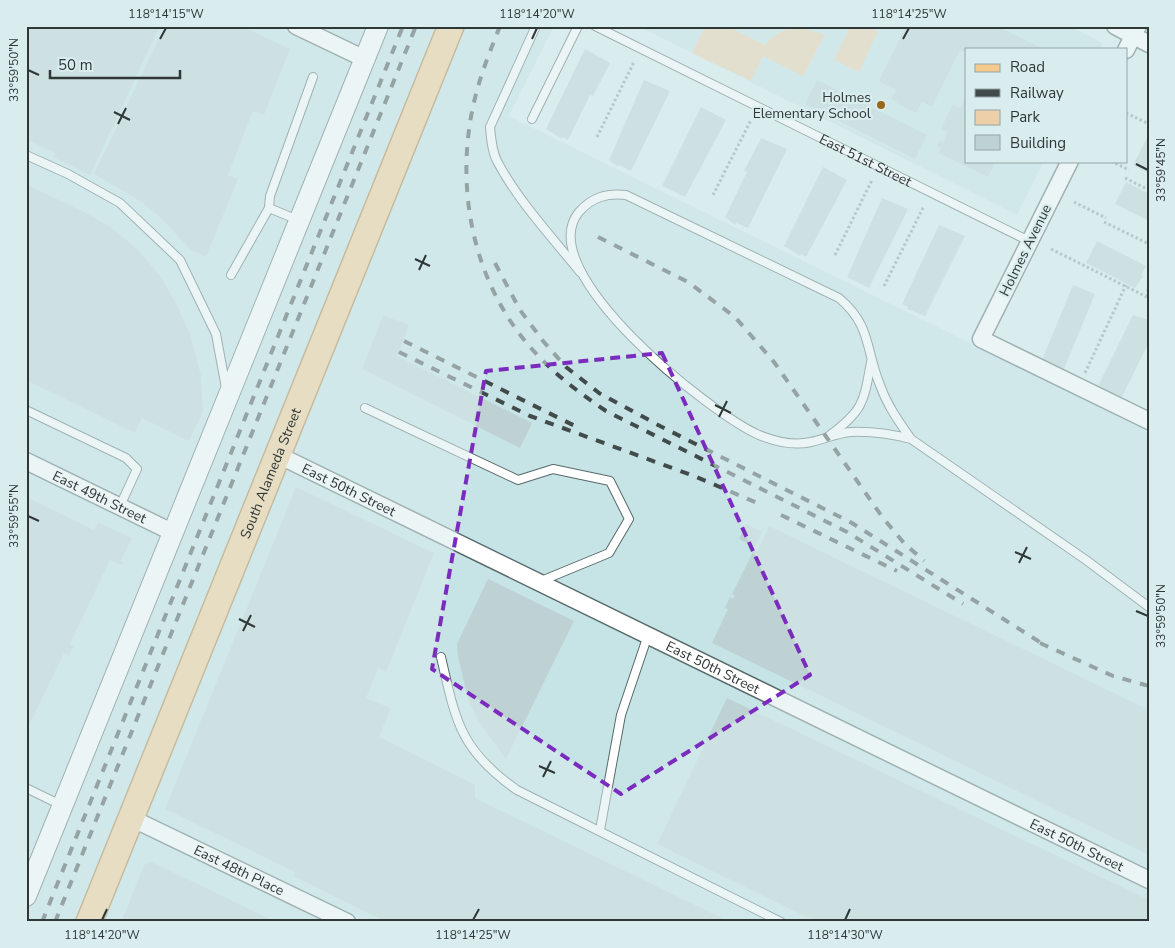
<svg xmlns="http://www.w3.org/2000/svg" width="1175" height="948" font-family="'Nunito Sans',sans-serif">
  <rect width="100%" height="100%" fill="#daedee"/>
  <g fill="#c6e3e5">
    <polygon points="26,26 554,26 509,116 1149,431 1149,922 26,922"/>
    <polygon points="638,26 1069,26 1103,43 1100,49 966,49 966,161 1044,161 1017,215"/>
  </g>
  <g fill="#edcfa9">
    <path d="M705,26H727L765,45C781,24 803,26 825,35L803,76L763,56L751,81L692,53Z"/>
    <polygon points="850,26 867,26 878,32 859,72 834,60"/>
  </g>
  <g fill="#bfd2d3">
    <polygon points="26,26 159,28 90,175 53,157 55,153 26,139"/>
    <polygon points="165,26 241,26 290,49 264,115 253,111 228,175 238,179 206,257 191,250 161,218 143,203 94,174"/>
    <polygon points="906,26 997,26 1043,49 966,49 966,53 960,50 932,107 922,102 916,113 896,103 897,102 891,99 896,90 879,81"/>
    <polygon points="585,49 610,63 593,96 590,95 568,140 563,137 562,139 546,129"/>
    <polygon points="644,80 670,91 631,171 619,165 618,167 609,160"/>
    <polygon points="817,80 927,135 915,159 805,104"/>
    <polygon points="966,96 966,161 996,161 988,177 938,153 941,148 937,146 940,140 944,141 948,132 941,129 953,104 960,108"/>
    <polygon points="701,107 726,120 685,197 662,186"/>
    <polygon points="1149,134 1149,172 1148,173 1133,165"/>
    <polygon points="761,138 787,149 748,228 736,223 735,225 725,217 747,172 744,171"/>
    <polygon points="823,167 847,180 806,257 801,254 800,256 784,246"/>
    <polygon points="1126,182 1149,194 1149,221 1115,204"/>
    <polygon points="26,184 92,216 115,230 139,251 160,276 176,303 190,334 201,375 203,411 189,441 142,418 135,433 26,380"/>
    <polygon points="882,198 908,209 869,288 847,277"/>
    <polygon points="939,225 965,236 925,316 907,309 908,307 902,304"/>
    <polygon points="1097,241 1146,266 1141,275 1143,276 1135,288 1086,263"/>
    <polygon points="1073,285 1095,294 1064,369 1042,360"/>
    <polygon points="383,315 409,325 397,356 532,423 520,448 362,369"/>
    <polygon points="1133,315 1149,320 1149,342 1121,399 1098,386"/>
    <polygon points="296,487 434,553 386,672 378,668 366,698 391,708 379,737 475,785 475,798 730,922 386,922 293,876 295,872 165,809"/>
    <polygon points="26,497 94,530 98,522 132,538 121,561 123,562 122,565 110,560 70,644 74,646 69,656 64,653 26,732"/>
    <polygon points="746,524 762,532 755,547 739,539"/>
    <polygon points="769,526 1149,710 1149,855 712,643 728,609 725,608 730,597 733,599 735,596 732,594 754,550 757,552"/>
    <polygon points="488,579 574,621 506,759 479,722 469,702 458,657 457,644"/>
    <polygon points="727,698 1149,900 1149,922 817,922 657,844"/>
    <polygon points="152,862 276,922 121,922 144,865"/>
  </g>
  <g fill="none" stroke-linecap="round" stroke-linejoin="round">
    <g stroke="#586a6a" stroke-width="10">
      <g id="service">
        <path d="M536,26L490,127C491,139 492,151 497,161C518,201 552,237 580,272"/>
        <path id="s1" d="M595,26L1029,241"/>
        <polyline points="532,119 578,26"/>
        <polyline points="26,155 68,174 120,203 180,260 216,334 226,388"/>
        <polyline points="298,220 269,208 270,196 313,77"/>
        <polyline points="231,275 269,208"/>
        <polyline points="365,408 518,480 553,469 610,481 629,519 609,553 541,581"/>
        <polyline points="26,410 126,458 137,469 120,506"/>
        <path d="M830,435C864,410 864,401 871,362"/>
        <path d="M911,439C891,434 872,431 851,432C837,433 825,439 811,442C794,446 774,441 759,435C711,414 530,271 579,212C592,197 607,193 626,195L839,298C872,326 865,349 880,385C887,405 899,422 911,439L1086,560L1149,607"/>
        <path d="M441,657C456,722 460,750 517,790L781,922"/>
        <polyline points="26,788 63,806"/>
        <polyline points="600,830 621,715 648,635"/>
      </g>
    </g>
    <g stroke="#586a6a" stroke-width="19">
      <g id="minor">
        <polyline points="296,26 365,59"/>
        <polyline points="1115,26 1149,44"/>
        <polyline points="1126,50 1138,26"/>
        <polyline points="1070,161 981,339 1149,421"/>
        <path id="s2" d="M278,455L1149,880"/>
        <path id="s3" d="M26,461L174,533"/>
        <path id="s4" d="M131,818L347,922"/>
      </g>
    </g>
    <g stroke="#586a6a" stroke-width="22">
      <polyline id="tertiary" points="26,896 378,26"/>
    </g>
    <g stroke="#aa8040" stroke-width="28">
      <g id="primary">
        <path id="s5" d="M89,922L451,26"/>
      </g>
    </g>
    <g stroke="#8e9c9c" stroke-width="3" stroke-dasharray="2.5 2.5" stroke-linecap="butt">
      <polyline points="1126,113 1149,124"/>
      <polyline points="597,137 634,62"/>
      <polyline points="1111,161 1129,170"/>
      <polyline points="1125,178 1149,190"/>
      <polyline points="713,195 751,120"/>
      <polyline points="1074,202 1106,218"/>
      <polyline points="1104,222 1149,244"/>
      <polyline points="1051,249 1149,298"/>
      <polyline points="835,255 872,180"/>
      <polyline points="884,286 924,206"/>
      <polyline points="1147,297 1149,282"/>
      <polyline points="1085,373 1126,285"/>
    </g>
    <use href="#service" stroke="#fff" stroke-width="8"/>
    <use href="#minor" stroke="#fff" stroke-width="16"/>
    <use href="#tertiary" stroke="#fff" stroke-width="20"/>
    <use href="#primary" stroke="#f4ca8f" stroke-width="25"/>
    <g stroke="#424b4b" stroke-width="4" stroke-dasharray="9 9" stroke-linecap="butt">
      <path d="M500,26C491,49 481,73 475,98C454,183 471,280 531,348C553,373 578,392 606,411L847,532L963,604"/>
      <polyline points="598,237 688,282 735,317 774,362 883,518 904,543 924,561"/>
      <polyline points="495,263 520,310 543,341 566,367 599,393 660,426 852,523 1046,646"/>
      <polyline points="404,341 581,429"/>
      <polyline points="399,352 530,416 694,476 762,505"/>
      <polyline points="781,515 897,571"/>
      <polyline points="1040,643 1113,676 1149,686"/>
      <polyline points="42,922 403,26"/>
      <polyline points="55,922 416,26"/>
    </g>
  </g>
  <path d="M0 0H1175V948H0ZM662,353L810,675L621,794L432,669L486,371Z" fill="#daedee" fill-opacity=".55" fill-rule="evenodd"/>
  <path fill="none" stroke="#7b2cbf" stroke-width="4" stroke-dasharray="10 6" stroke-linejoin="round" d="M662,353L810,675L621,794L432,669L486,371Z"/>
  <path fill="none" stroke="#2f3737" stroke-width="2" d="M160,39L166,28M532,39L537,28M903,39L909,28M28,70L39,75M114,112L130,120M118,124L126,108M1136,164L1148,170M415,259L430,266M419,270L426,255M715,405L731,413M719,417L727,401M28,516L39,521M1015,552L1031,559M1019,563L1027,547M1136,611L1148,616M239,619L255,627M243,631L251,615M539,766L555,773M543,777L551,761M102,920L107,909M473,920L479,909M845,920L850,909"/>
  <circle fill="#99681b" stroke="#daedee" stroke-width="2" cx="881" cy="105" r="5"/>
  <g text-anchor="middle" stroke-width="4.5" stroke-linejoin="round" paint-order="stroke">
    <g font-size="14" fill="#2f3737" stroke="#daedee" text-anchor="end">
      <text x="871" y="102">Holmes<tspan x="871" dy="16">Elementary School</tspan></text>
    </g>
    <g font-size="14" fill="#2f3737" stroke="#daedee">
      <text dy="5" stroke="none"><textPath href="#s1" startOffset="302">East 51st Street</textPath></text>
      <text transform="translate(1025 250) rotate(-64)" y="5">Holmes Avenue</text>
      <text dy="5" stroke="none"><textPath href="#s5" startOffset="484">South Alameda Street</textPath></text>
      <text dy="5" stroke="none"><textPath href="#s2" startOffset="79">East 50th Street</textPath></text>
      <text dy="5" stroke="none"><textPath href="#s3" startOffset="82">East 49th Street</textPath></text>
      <text dy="5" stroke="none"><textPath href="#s2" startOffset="484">East 50th Street</textPath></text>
      <text dy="5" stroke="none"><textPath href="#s2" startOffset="889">East 50th Street</textPath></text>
      <text dy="5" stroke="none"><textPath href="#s4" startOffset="120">East 48th Place</textPath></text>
    </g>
  </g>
  <rect width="1175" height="948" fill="none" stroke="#daedee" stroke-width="55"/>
  <rect x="965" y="48" width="162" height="115" fill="#daedee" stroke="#96a4a5"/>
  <rect x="975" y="64" width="25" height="8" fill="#f4ca8f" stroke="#96a4a5"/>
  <text x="1010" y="72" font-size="15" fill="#2f3737">Road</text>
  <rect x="975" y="89" width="25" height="8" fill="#424b4b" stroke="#96a4a5"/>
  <text x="1010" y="98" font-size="15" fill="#2f3737">Railway</text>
  <rect x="975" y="110" width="25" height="15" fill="#edcfa9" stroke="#96a4a5"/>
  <text x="1010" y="122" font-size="15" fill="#2f3737">Park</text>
  <rect x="975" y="135" width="25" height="15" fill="#bfd2d3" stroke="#96a4a5"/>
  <text x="1010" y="148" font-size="15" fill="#2f3737">Building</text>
  <path d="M50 70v8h130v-8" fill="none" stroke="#2f3737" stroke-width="2.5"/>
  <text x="58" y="70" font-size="15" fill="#2f3737" stroke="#daedee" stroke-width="4" paint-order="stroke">50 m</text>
  <rect x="28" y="28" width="1120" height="892" fill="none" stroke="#2f3737" stroke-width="2"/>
  <g font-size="12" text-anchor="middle" fill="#2f3737">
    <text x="166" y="18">118°14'15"W</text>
    <text x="537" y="18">118°14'20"W</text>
    <text x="909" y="18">118°14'25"W</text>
    <text transform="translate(14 70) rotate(-90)" y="4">33°59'50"N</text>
    <text transform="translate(1161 170) rotate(-90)" y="4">33°59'45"N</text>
    <text transform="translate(14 516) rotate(-90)" y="4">33°59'55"N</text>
    <text transform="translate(1161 616) rotate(-90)" y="4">33°59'50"N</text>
    <text x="102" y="939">118°14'20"W</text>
    <text x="473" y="939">118°14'25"W</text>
    <text x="845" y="939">118°14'30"W</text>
  </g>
</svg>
